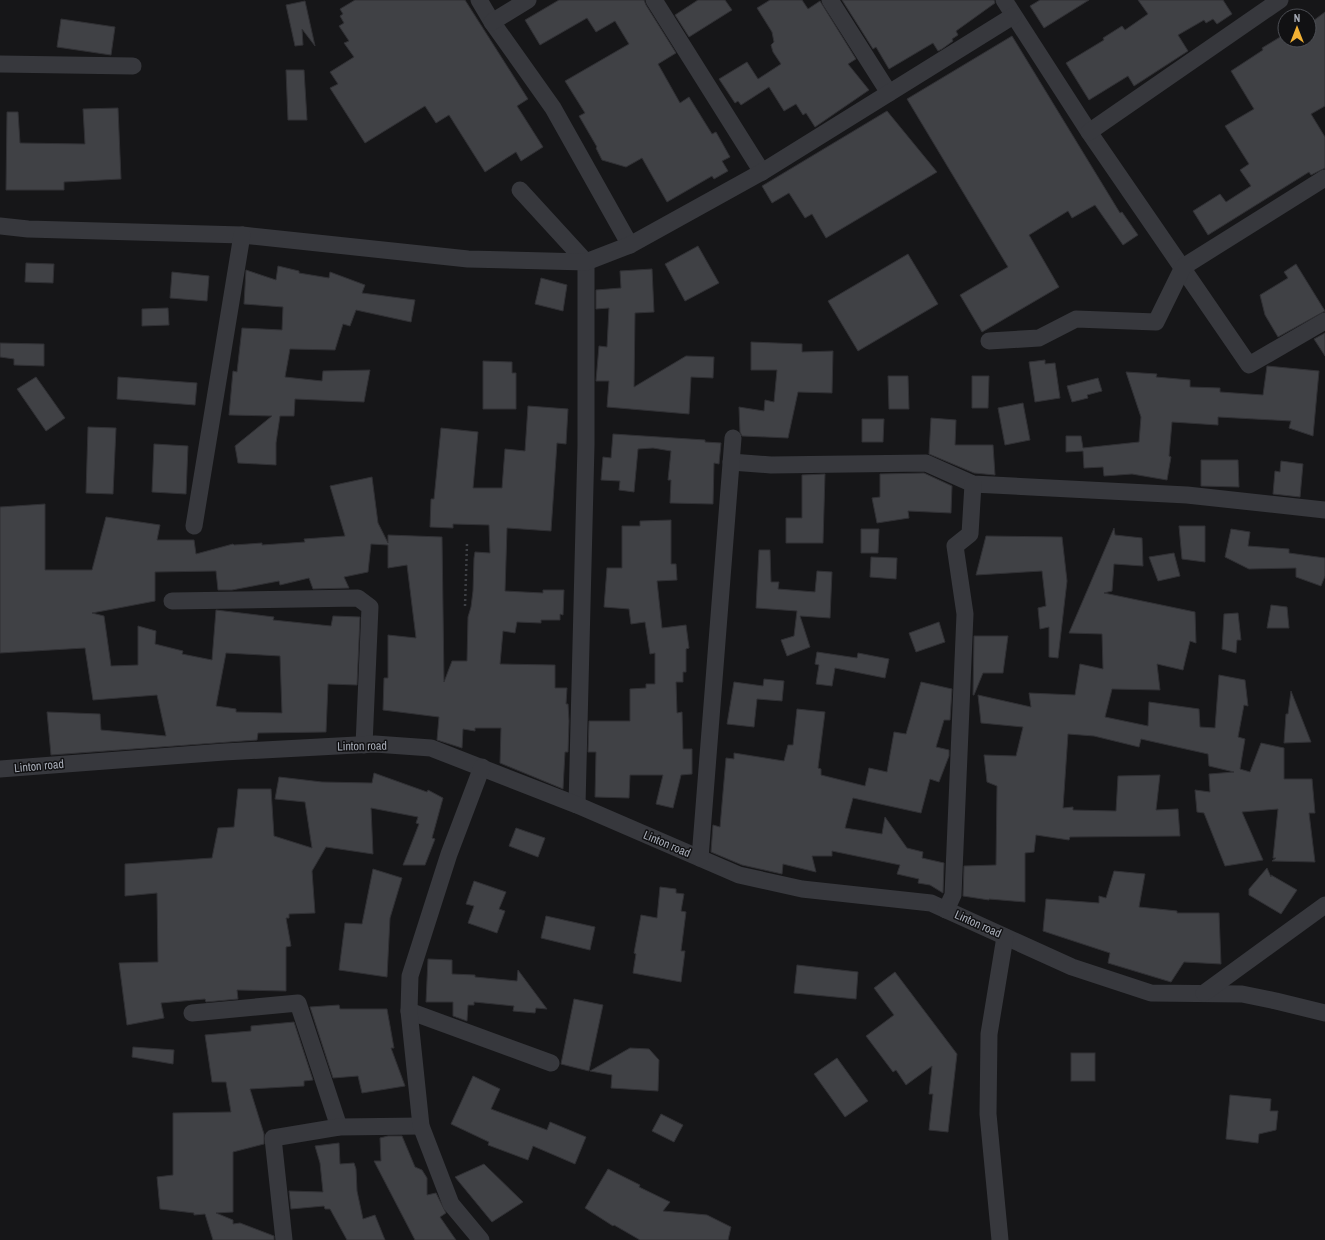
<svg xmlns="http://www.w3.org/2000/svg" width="1325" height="1240" font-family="'Archivo Narrow',sans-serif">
  <rect width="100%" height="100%" fill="#161618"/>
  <g fill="#404145" stroke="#303034" fill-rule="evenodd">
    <polygon points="355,0 465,0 528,99 517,106 543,147 521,161 516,152 485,172 449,115 436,123 425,106 365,143 330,88 338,84 330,72 354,57 344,43 349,41 339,26 344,23 340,16 343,14 340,9"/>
    <polygon points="559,0 644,0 646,5 676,53 658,64 680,103 689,97 712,134 716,132 730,157 722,161 728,171 714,179 712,176 667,202 642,158 626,167 602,160 596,148 597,147 579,116 585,113 565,81 629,44 615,21 596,32 587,18 540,45 525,20"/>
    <polygon points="698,0 725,0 732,10 689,37 675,15"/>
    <polygon points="770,0 802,0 808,9 820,1 856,59 848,64 869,90 815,127 806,113 803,115 796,104 784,111 769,87 741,105 738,101 735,103 719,79 747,62 758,79 781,64 773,52 771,45 774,42 772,32 757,8"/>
    <polygon points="842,0 994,0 995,3 956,31 958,35 952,39 953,41 942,49 938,51 933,43 889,69 876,47 873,49"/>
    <polygon points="1040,0 1089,0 1044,28 1030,6"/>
    <polygon points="1138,0 1223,0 1232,14 1217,24 1213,19 1206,23 1204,20 1178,35 1188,51 1134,86 1128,76 1089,100 1066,63 1104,40 1103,38 1122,26 1125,30 1148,14"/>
    <polygon points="305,1 315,46 302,29 303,45 295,46 286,5"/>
    <polygon points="1325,12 1325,106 1311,114 1325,137 1325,168 1311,175 1309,172 1208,235 1193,211 1220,194 1226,202 1251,186 1240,170 1249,164 1225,126 1254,109 1231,71 1263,50 1262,48 1285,34 1285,42 1288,40 1309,40 1309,24"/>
    <polygon points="61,19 115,27 111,55 57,47"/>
    <polygon points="1012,36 1120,213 1122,212 1138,235 1123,245 1095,205 1072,218 1068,211 1029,235 1059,287 982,332 960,295 1008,267 907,99"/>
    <polygon points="286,70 304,70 307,120 288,120"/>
    <polygon points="118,108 121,179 64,182 64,190 6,190 7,112 18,112 20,143 85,144 83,109"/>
    <polygon points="887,111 937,172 826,238 812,214 805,218 789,193 772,203 762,186"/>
    <polygon points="698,246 719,283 685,301 665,264"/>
    <polygon points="908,254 938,304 858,351 828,301"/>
    <polygon points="26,263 54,264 53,283 25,282"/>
    <polygon points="1296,264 1325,311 1278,337 1265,315 1260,295 1288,278 1284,272"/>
    <polygon points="278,266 299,271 299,273 329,278 330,272 365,285 362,293 415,300 411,322 356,310 350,326 343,324 335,350 290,349 285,377 322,381 323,371 370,370 364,402 295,399 294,416 280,416 276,443 276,465 238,463 235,446 272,416 229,415 233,371 237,372 242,328 282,330 283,307 244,304 246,270 276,280"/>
    <polygon points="652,269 654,312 635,313 634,387 686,356 714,357 713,378 691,377 689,414 607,407 609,381 596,381 599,346 607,347 609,308 596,309 596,290 621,288 620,271"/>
    <polygon points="172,272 209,276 207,301 170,298"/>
    <polygon points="541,278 567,285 563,311 535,304"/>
    <polygon points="168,308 169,325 142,326 142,309"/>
    <polygon points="1325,333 1325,356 1314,339"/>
    <polygon points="751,342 802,344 802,352 833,351 832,393 798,392 788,438 742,436 740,432 739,407 764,411 765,400 774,402 777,370 751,370"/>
    <polygon points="0,343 44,344 44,366 14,365 14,359 0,357"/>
    <polygon points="1045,360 1045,364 1055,363 1060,398 1035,402 1029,362"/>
    <polygon points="483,361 512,362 512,373 516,373 516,409 483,409"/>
    <polygon points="1267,366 1319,371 1313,436 1289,428 1291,421 1218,417 1218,425 1172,422 1169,456 1171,457 1167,480 1132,474 1104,476 1103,467 1084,468 1083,451 1066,452 1066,436 1081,436 1083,448 1139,442 1141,417 1126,372 1157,374 1156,377 1190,380 1190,387 1220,388 1220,392 1263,395"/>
    <polygon points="888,376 908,376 909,409 889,409"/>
    <polygon points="972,376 989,376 988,408 972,408"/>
    <polygon points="36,377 65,418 46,431 17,389"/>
    <polygon points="118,377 197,383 195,405 117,399"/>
    <polygon points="1098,378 1102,391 1087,395 1088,398 1072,402 1067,386"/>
    <polygon points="1023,403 1030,440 1005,445 998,408"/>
    <path d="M528,406L568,409L566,444L557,443L551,531L507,528L505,591L543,593V590H564L563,615L560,614V620H541V623L517,622L515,633L503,631L500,664L555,665V688H567L566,704H568L569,721L568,752H565L563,789L500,763L501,728H475V731L463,729L462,748L437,740L439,717L383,710L384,678H388V635L416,638L407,565L388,568V545L371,544L368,572L344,577L349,588L313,589L309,578L280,585L279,581L232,590H218L216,571L155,572V601L92,613L104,616L111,666L138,665V626L156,631L155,644L183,651L182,654L212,660L216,610L274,617L273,620L331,626L333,616L360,617L357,685L328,684L326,732L258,733L257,740L51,755L47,712L100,714L101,730L166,736L157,695L93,700L85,648L0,653V507L45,504V570H92L106,517L160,525L157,540H194L196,554L233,544L234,545L262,543V545L305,542L304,539L345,536L330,486L372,477L378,523L388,543V535L442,537L444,682L452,661H467L468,617L471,607L473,591L474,558L475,552L490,553L489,525L453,524V528L430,527L431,499H434L441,428L478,432L473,488H502L505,449L525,451ZM226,653L280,656L282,713L236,712V709L216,706Z"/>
    <polygon points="931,418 956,420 955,445 993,445 995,475 974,473 929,454"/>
    <polygon points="862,419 884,419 883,442 862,442"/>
    <polygon points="88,427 116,428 113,494 86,493"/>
    <polygon points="613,434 705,440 705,442 721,443 719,464 714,463 713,504 670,503 671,480 668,480 671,451 653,448 638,449 634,492 619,490 620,481 601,480 603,457 611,458"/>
    <polygon points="154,444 188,446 186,494 152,492"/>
    <polygon points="1201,460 1238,460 1239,487 1201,486"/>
    <polygon points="1281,461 1303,464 1300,497 1273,494 1275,471 1280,472"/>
    <polygon points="924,473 952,486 951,513 908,511 909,518 877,523 872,498 880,497 880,474"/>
    <polygon points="825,474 823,543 786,543 786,518 802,518 802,475"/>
    <polygon points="671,520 671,564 676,564 677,580 657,581 662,628 686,625 689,648 686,649 686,672 683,672 683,682 676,682 677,713 682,712 683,749 692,749 692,774 681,775 673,808 656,804 663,775 630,775 629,798 595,797 596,752 588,752 589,721 630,721 630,689 646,688 646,684 655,684 655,653 650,654 645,622 631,624 629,609 604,607 607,568 622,568 622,526 640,526 640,521"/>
    <polygon points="1179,526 1205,526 1205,562 1182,559"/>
    <polygon points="1114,528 1115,535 1142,538 1143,566 1114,564 1112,591 1104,593 1195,612 1196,643 1190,641 1183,670 1157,664 1160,690 1112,689 1105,717 1148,726 1149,702 1199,709 1200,727 1215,728 1219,675 1245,680 1248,706 1244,705 1238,737 1245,739 1240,769 1250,772 1261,743 1284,748 1284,779 1312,779 1315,813 1309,813 1315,862 1272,861 1276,858 1273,858 1278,809 1242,812 1263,860 1225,866 1204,813 1197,812 1195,790 1210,792 1209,774 1234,772 1209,766 1208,754 1141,739 1139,747 1094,736 1068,734 1063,808 1073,807 1073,810 1116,811 1118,776 1160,775 1156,810 1178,809 1180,836 1070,837 1069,840 1036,835 1034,852 1025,853 1025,902 989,899 989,900 963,896 964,866 996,865 997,786 987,782 984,755 1016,756 1023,727 981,723 978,695 1031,707 1029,693 1075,695 1080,664 1103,669 1102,634 1069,633"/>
    <polygon points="861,529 879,529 878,553 861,553"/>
    <polygon points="1231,529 1250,532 1248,546 1289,549 1289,553 1325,558 1325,576 1321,586 1296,577 1296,568 1249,569 1225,557"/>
    <polygon points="986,536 1062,537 1067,581 1058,658 1049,657 1049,627 1040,629 1038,608 1046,606 1042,571 976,575"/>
    <polygon points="759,550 770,550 771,582 779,582 778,589 815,592 817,571 832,572 830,618 800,616 810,647 787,656 781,640 794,636 797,611 756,608"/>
    <polygon points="1174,553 1180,576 1158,581 1149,557"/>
    <polygon points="871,557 897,558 896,579 870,577"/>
    <polygon points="1271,605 1287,607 1289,628 1267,628"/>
    <polygon points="1238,613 1241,640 1237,640 1236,653 1222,649 1224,614"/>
    <polygon points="939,622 945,642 916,652 909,633"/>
    <polygon points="974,636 1008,636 1003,673 983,673 974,695 973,695"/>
    <polygon points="817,652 857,658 858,653 889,659 885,678 835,668 832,686 816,684 819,665 815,664"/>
    <polygon points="764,679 784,681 782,701 757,699 754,727 727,724 734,682 763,686"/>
    <polygon points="921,682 952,689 950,720 944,720 936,747 949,750 949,756 939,782 930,779 921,813 853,798 845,828 882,834 885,817 907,848 923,852 922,858 944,863 943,893 930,885 918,883 919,879 897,874 900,865 832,851 832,856 812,856 816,872 783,864 782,874 742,865 711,852 713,825 720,827 726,758 734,759 734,753 784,761 788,745 793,745 797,709 825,712 818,768 821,769 821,775 865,786 869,768 887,772 894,732 906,734"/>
    <polygon points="1291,691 1311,742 1284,743 1286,714 1288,714"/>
    <polygon points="374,773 427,792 428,790 443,798 432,838 435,839 425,865 403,865 419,824 416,823 418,817 371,808 373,854 326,847 312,871 315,913 289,914 289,918 286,918 291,946 286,947 286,991 237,990 238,999 206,1002 205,999 161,1003 164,1018 127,1025 119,963 158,962 157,893 125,896 125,864 212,858 218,828 234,827 238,789 271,789 274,836 312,848 305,802 275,799 279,777 322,782 372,783"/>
    <polygon points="516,828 545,838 538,857 509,846"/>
    <polygon points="1267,868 1271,877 1271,875 1297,890 1281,914 1249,895 1249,889"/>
    <polygon points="373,869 402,878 390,918 387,977 339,970 345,923 362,924"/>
    <polygon points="1114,871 1145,874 1139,907 1177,911 1177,913 1219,913 1221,964 1184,962 1171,982 1108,963 1110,953 1043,931 1046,899 1099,903 1099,896 1106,898"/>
    <polygon points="474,881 506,892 499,909 505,911 497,933 468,923 474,906 466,904"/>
    <polygon points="660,887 676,889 676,893 684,894 681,911 686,912 681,951 685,951 681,982 633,973 636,954 634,953 641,915 657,918"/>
    <polygon points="546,916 595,927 590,950 541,938"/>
    <polygon points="428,959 452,960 452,974 475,975 475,977 517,981 518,970 547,1009 536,1008 535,1013 513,1011 514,1006 474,1002 474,1005 468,1005 467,1021 453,1016 453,1002 426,1002"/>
    <polygon points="797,965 858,972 856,999 794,993"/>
    <polygon points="895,972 957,1054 948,1132 929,1130 933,1094 929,1094 932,1066 906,1085 896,1070 893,1072 866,1036 894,1015 874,988"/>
    <polygon points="574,999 603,1005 589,1071 561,1064"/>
    <polygon points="339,1005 340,1009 387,1009 394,1048 391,1048 405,1086 362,1093 358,1076 333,1078 310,1007"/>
    <polygon points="294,1022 313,1080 304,1081 304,1086 250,1089 264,1134 264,1144 233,1152 233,1212 216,1213 233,1220 233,1224 240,1223 274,1236 274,1240 213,1240 205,1214 194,1215 194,1213 160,1209 157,1177 173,1175 173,1113 231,1112 226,1082 212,1082 205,1035 251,1031 251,1026"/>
    <polygon points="133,1047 174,1050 173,1064 132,1057"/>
    <polygon points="630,1048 649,1049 659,1060 658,1091 611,1088 612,1075 590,1071"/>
    <rect x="1071" y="1053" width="24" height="28"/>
    <polygon points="837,1058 868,1101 845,1117 814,1074"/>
    <polygon points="473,1076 500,1089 491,1109 547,1130 550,1122 586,1137 575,1164 533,1146 528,1160 488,1145 489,1142 451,1124"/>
    <polygon points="1230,1095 1271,1099 1270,1111 1278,1111 1276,1130 1259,1134 1258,1143 1226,1139"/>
    <polygon points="661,1114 683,1125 674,1142 652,1131"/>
    <polygon points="388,1136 402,1136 415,1167 422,1170 427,1178 427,1195 436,1193 446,1213 440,1217 456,1240 415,1240 374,1161 381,1161 380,1138"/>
    <polygon points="339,1143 340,1164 354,1163 356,1169 357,1191 363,1219 375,1215 385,1240 347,1240 330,1209 325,1209 324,1206 291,1209 289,1191 323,1192 320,1163 315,1146"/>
    <polygon points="484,1164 523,1202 492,1222 455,1177"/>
    <polygon points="608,1169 640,1185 639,1187 670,1202 663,1211 707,1215 731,1227 728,1240 640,1240 614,1225 613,1226 585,1208"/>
  </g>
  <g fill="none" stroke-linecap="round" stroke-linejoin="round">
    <polyline stroke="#3d3f44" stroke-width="2.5" stroke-dasharray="2 3" stroke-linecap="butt" points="465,606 467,544"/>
    <g stroke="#37383d" stroke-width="17">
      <polyline points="479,0 492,22 553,108 630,245"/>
      <polyline points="654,0 762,172"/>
      <polyline points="830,0 889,93"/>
      <polyline points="1004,0 1089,132 1249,365 1325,321"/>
      <polyline points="492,22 528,0"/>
      <polyline points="0,64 133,66"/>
      <polyline points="1089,132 1280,0"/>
      <polyline points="520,190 586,262 586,445 577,805"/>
      <polyline points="0,226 28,229 242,235 468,259 586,262 630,245 762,172 1013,16"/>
      <polyline points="989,341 1039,338 1076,319 1156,322 1183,267 1325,178"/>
      <polyline points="731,462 771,465 926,463 973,484 1187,495 1325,510"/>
      <polyline points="194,526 242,235"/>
      <polyline points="172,601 358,598 370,607 364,745"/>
      <polyline points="0,769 224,752 375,744 431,748 577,805 739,875 802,889 931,903 1072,967 1151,993 1242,994 1276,1001 1325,1013"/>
      <polyline points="700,858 733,438"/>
      <polyline points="946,910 953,895 965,614 955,546 970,534 973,484"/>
      <polyline points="1204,993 1325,905"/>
      <polyline points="409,1011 551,1063"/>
      <polyline points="192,1013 298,1003 339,1127"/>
      <polyline points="284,1240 273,1138 339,1127 421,1126"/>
      <polyline points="481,1240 451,1204 421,1126 409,1011 410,976 449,854 482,767"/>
      <polyline points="1000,1240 988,1114 989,1034 1005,937"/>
    </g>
  </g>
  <g text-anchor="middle" stroke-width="3" stroke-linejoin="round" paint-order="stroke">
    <g font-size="12" fill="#a8adb8" stroke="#111113">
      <text transform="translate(362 746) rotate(-1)" y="4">Linton road</text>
      <text transform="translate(39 766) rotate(-5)" y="4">Linton road</text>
      <text transform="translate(667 844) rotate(23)" y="4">Linton road</text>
      <text transform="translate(978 924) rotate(24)" y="4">Linton road</text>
    </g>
  </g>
  <g transform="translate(1297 28)"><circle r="19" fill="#111113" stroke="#4d4f55"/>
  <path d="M0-3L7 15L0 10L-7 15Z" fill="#f2b134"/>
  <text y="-6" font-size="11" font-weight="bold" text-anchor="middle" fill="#a8adb8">N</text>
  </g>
</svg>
